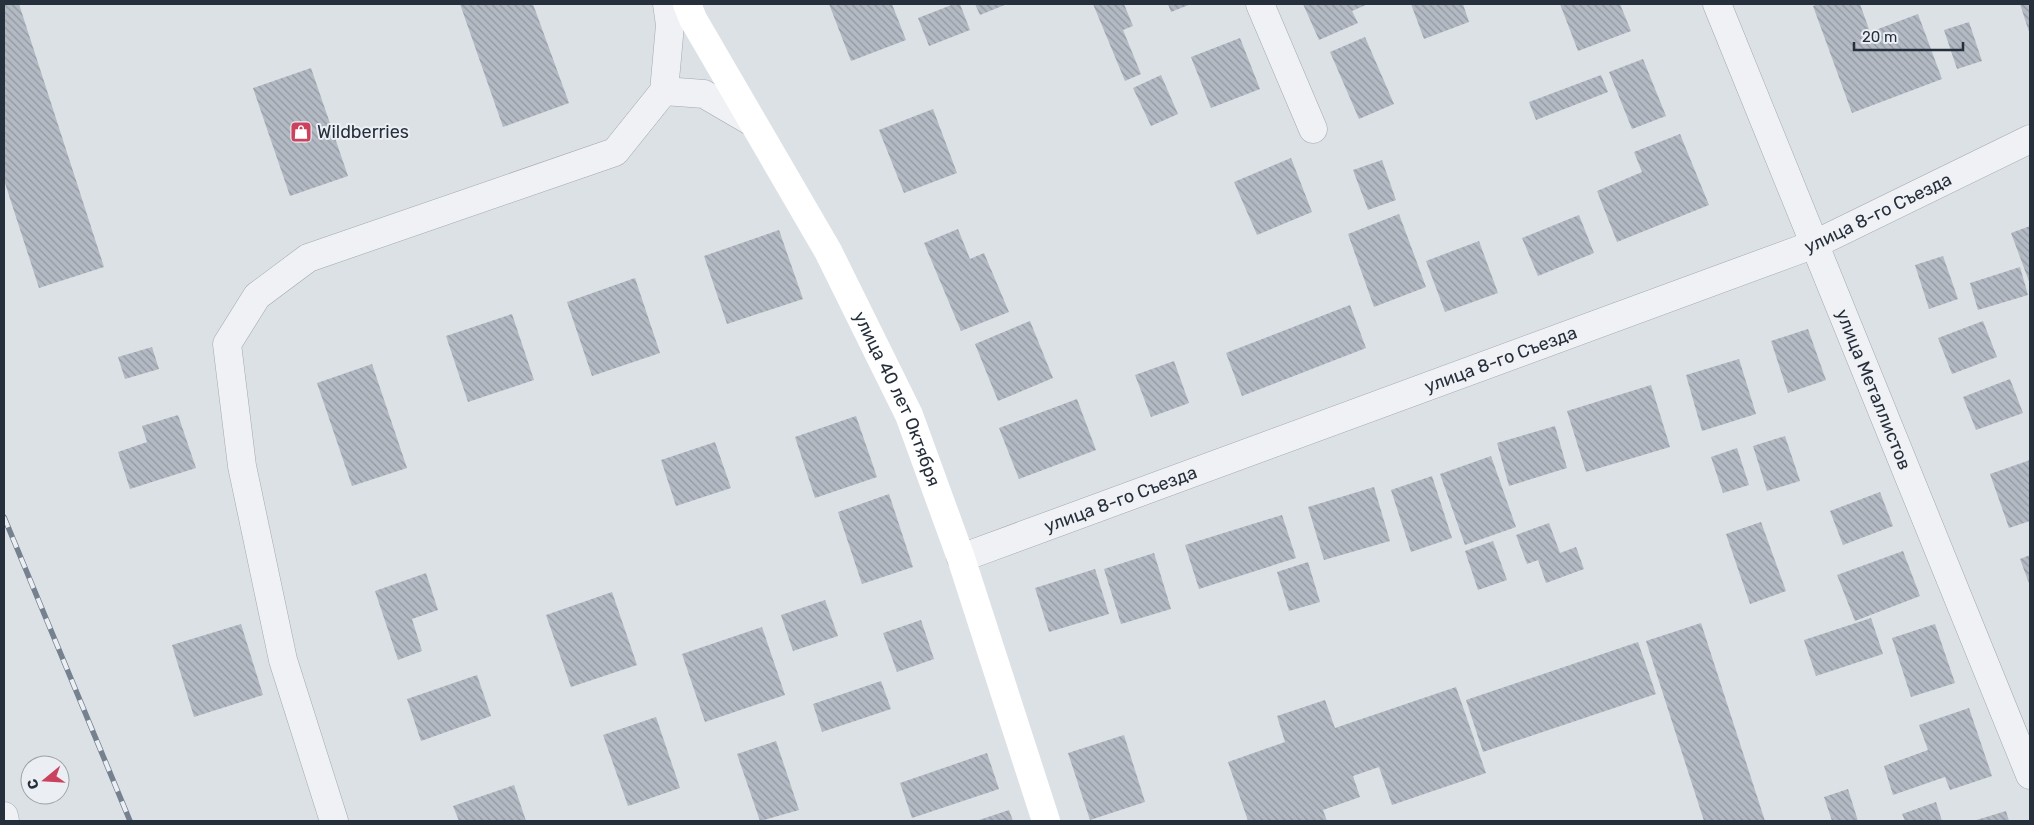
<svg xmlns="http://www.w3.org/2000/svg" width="2034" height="825" font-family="Rubik,sans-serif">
  <defs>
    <pattern id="building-back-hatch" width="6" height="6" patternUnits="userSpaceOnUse" patternTransform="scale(1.25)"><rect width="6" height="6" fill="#b4bac3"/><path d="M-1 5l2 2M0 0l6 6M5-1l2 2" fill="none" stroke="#9298a0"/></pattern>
  </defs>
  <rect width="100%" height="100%" fill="#dce1e6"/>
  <g fill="url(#building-back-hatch)">
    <polygon points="4,4 19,4 104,267 39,288 4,180"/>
    <polygon points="460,4 533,4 569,103 503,127"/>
    <polygon points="829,4 892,4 906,40 851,61"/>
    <polygon points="954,4 960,4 970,30 929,46 918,18"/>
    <polygon points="975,4 1007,4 980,15"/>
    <polygon points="1093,4 1124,4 1133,26 1123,30 1141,74 1125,81"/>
    <polygon points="1168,4 1191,4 1171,12"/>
    <polygon points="1303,4 1368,4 1352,11 1358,23 1319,40"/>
    <polygon points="1411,4 1463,4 1469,22 1424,39"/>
    <polygon points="1560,4 1620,4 1631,31 1578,51"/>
    <polygon points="1818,4 1860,4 1870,32 1918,14 1942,79 1852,113 1813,6"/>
    <polygon points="2020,4 2030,4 2030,35"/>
    <polygon points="1969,22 1982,61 1957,69 1944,30"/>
    <polygon points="1365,37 1394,104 1359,119 1330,52"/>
    <polygon points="1240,38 1260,89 1211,108 1191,57"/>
    <polygon points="1643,59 1666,116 1632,129 1609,72"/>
    <polygon points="311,68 348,176 290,196 253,88"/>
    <polygon points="1161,75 1178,114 1151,126 1133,88"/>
    <polygon points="1601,75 1608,92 1536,120 1529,102"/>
    <polygon points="933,109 957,173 904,193 879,130"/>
    <polygon points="1680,134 1709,205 1617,242 1597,191 1642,172 1634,152"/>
    <polygon points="1291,158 1312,212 1257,235 1234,182"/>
    <polygon points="1382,160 1396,200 1368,210 1353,170"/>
    <polygon points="1399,214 1426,287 1374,307 1348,234"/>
    <polygon points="1579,215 1594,253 1538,276 1522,238"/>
    <polygon points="2030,226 2030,284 2011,233"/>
    <polygon points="958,229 970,259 984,253 1009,312 961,331 924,243"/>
    <polygon points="779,230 803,299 727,324 704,256"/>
    <polygon points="1479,241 1498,293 1445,312 1426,261"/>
    <polygon points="1943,256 1958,299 1929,309 1915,265"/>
    <polygon points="2020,267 2028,295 1978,310 1970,283"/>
    <polygon points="635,278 660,353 592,376 567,302"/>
    <polygon points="1350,305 1366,348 1242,396 1226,353"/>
    <polygon points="512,314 534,380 468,402 446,336"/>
    <polygon points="1030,321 1053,378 998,401 975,344"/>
    <polygon points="1983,321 1997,357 1952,374 1938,338"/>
    <polygon points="1808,329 1826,380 1788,393 1771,341"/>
    <polygon points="152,347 159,369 125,379 118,357"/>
    <polygon points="1739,359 1756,414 1702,431 1686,375"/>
    <polygon points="1174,361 1189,403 1151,417 1135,375"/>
    <polygon points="372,364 407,468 352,486 317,383"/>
    <polygon points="2010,379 2023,413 1976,430 1963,397"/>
    <polygon points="1651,385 1670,447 1586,472 1567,411"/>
    <polygon points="1077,399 1096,450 1019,479 999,428"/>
    <polygon points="178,415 196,468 130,489 118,452 147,442 142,426"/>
    <polygon points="856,416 877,477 815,498 795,437"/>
    <polygon points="1555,426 1567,468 1509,486 1497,443"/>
    <polygon points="1785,436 1800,481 1767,491 1753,446"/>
    <polygon points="715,442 731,488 676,506 661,460"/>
    <polygon points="1737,448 1749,485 1723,493 1711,457"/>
    <polygon points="1491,456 1516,527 1465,545 1440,474"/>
    <polygon points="2030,460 2030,521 2009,528 1990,474"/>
    <polygon points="1432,476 1452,538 1411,552 1391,490"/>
    <polygon points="1374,487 1390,541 1324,560 1308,507"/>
    <polygon points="1880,492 1893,526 1843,545 1830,511"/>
    <polygon points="889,494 913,567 862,584 838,512"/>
    <polygon points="1282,515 1296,558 1199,589 1185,545"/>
    <polygon points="1761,522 1786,591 1750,604 1726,534"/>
    <polygon points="1549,523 1560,553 1576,547 1584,569 1546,583 1538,560 1527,564 1516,535"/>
    <polygon points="1493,541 1507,580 1478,590 1465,551"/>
    <polygon points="1903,551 1920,596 1855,621 1837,575"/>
    <polygon points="1154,553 1171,609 1121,624 1104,569"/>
    <polygon points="2030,555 2030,586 2020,559"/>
    <polygon points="1308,562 1320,602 1289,611 1277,572"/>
    <polygon points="1095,569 1109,614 1049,632 1035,588"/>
    <polygon points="426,573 438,610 412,619 422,651 398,660 375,591"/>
    <polygon points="612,592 637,665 571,687 546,615"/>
    <polygon points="825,600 838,636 793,651 781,615"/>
    <polygon points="1871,618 1883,654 1816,676 1804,640"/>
    <polygon points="921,620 934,659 897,672 883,633"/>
    <polygon points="1701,623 1765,821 1704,821 1646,641"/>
    <polygon points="241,624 263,695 194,717 172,645"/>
    <polygon points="1935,624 1955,683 1911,697 1892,638"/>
    <polygon points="762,627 785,695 705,722 682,654"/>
    <polygon points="1638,642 1656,694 1483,752 1466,700"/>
    <polygon points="477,675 491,716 421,741 407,699"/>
    <polygon points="881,681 891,709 822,732 813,704"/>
    <polygon points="1456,687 1486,773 1392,805 1379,767 1353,776 1360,797 1323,810 1327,821 1248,821 1228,762 1285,742 1277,716 1325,700 1335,728"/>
    <polygon points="1969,708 1992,776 1950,790 1945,777 1893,795 1884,766 1928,750 1919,725"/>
    <polygon points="656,717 680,788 628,806 603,735"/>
    <polygon points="1124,735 1145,802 1090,820 1068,753"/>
    <polygon points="776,741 799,810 760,821 737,754"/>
    <polygon points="987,753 999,789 912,818 900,783"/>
    <polygon points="514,785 526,821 459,821 453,806"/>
    <polygon points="1848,789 1858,821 1832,821 1824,797"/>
    <polygon points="1936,802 1942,821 1905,821 1902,814"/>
    <polygon points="1009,810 1013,821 976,821"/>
    <polygon points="2006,811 2009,821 1973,821"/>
  </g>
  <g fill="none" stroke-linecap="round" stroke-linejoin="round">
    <g stroke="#a2a8b0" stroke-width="29">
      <g id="street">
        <polyline points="1260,4 1313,129"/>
        <path id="s1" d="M1717,4L2030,775"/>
        <polyline points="664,91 704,94 752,122"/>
        <path id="s2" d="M961,558L1815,244L2030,139"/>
        <polyline points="4,816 5,821"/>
        <polyline points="334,821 283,660 242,466 227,344 257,296 308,258 615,152 664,91 670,25 667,4"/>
      </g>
    </g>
    <use href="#street" stroke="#eff1f4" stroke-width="28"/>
    <path stroke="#fff" stroke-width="28" id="s3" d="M687,4L693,19L828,251L909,415L961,558L1046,821"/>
    <g stroke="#76818f" stroke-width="5.5">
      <polyline id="rail" points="4,517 130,821"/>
    </g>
    <use href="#rail" stroke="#ebeff4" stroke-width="4" stroke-dasharray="11" stroke-linecap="butt"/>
  </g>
  <defs>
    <g id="shop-square" transform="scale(1.125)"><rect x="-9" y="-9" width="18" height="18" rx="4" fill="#ca425e" stroke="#ebeff4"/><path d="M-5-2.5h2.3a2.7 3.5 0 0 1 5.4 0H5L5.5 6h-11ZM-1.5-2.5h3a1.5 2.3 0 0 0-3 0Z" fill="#fff"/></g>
  </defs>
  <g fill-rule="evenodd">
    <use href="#shop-square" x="301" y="132"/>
  </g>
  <g text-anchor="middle" stroke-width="4" stroke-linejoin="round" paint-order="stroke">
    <g font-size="18" fill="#262f3c" stroke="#ebeff4" text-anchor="start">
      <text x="317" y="138">Wildberries</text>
    </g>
    <g font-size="18" fill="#262f3c" stroke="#ebeff4">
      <text dy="6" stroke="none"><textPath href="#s2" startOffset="980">улица 8-го Съезда</textPath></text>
      <text dy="6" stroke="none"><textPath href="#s2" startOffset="575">улица 8-го Съезда</textPath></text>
      <text dy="6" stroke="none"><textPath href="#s1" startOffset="416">улица Металлистов</textPath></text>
      <text dy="6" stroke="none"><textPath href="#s3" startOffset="448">улица 40 лет Октября</textPath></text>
      <text dy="6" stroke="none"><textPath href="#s2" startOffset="170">улица 8-го Съезда</textPath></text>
    </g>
  </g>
  <rect width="2034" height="825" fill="none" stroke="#262f3c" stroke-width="10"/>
  <g transform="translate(45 780) rotate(252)"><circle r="24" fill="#ebeff4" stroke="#9ca2aa"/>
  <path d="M0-4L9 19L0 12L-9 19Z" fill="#ca425e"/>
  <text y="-8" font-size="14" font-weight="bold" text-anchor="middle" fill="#262f3c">С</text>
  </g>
  <path d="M1854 42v8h109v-8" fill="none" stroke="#262f3c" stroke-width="2.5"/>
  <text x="1862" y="42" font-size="15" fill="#262f3c" stroke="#ebeff4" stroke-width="4" paint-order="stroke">20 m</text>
</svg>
